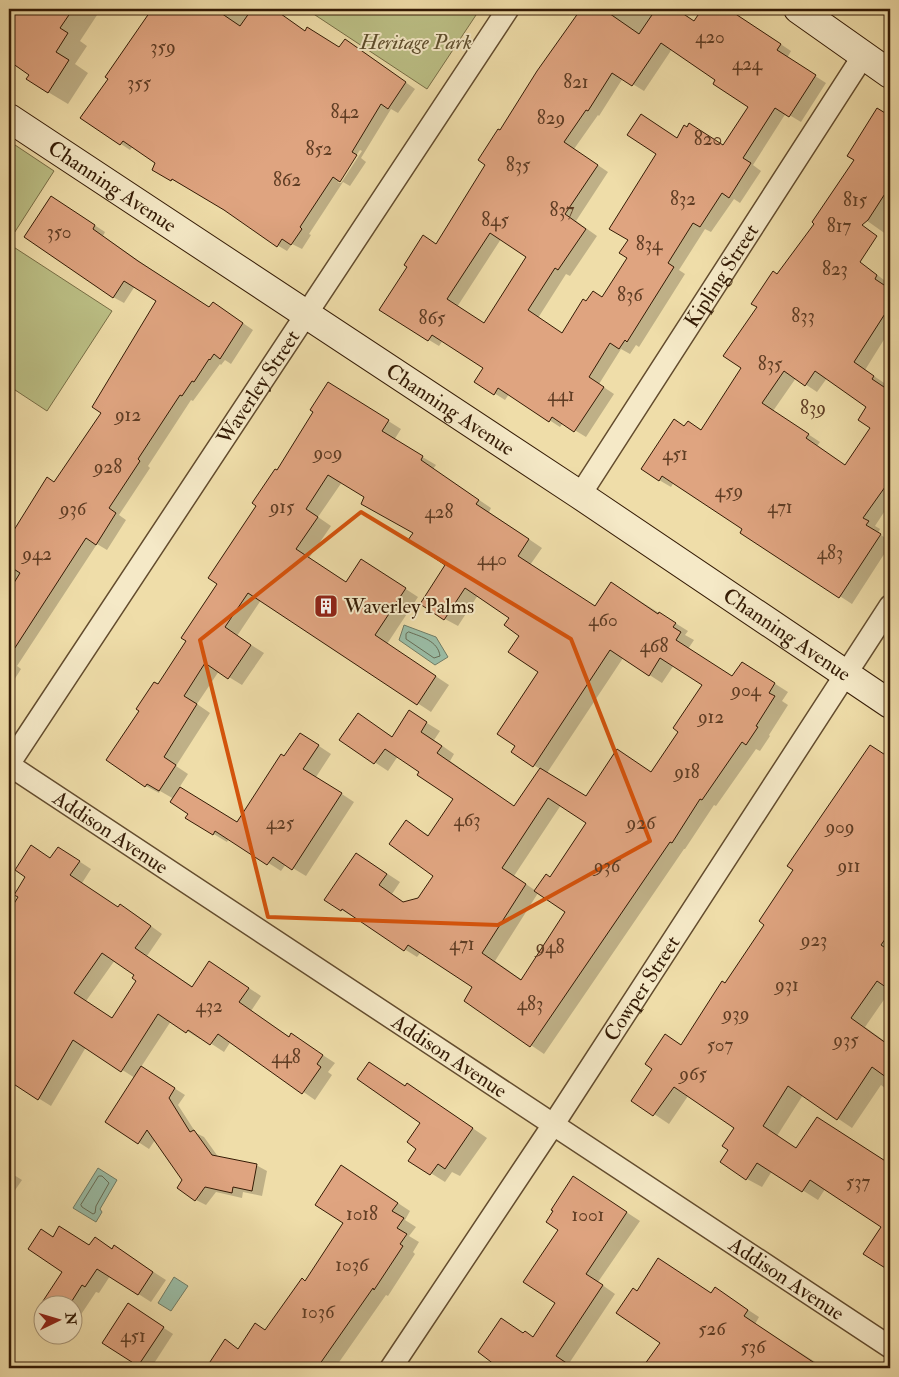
<svg xmlns="http://www.w3.org/2000/svg" width="899" height="1377" font-family="'IM FELL Double Pica',serif">
  <rect width="100%" height="100%" fill="#efdda9"/>
  <filter id="stains"><feTurbulence type="fractalNoise" baseFrequency=".004" numOctaves="4"/><feColorMatrix values="0 0 0 0 .2 0 0 0 0 .09 0 0 0 0 .02 0 0 0 .5 -.17"/></filter>
  <radialGradient id="worn" r=".72"><stop offset=".6" stop-color="#630" stop-opacity="0"/><stop offset="1" stop-color="#630" stop-opacity=".3"/></radialGradient>
  <g fill="#bcc086" stroke="#786e46">
    <polygon points="306,9 480,9 427,89"/>
    <polygon points="9,141 54,171 9,241"/>
    <polygon points="9,244 112,311 47,411 9,386"/>
  </g>
  <g fill="#9abca5" stroke="#717c65">
    <polygon points="404,625 436,637 448,657 435,665 399,640"/>
    <polygon points="98,1168 117,1180 100,1209 102,1212 96,1222 73,1208"/>
    <polygon points="174,1277 188,1286 171,1311 158,1303"/>
  </g>
  <g fill="#0003" fill-rule="evenodd">
    <polygon points="9,9 101,9 80,41 87,46 75,64 88,73 68,104 48,92 31,74 9,60"/>
    <path d="M157,9H274L306,32L340,48L355,46L415,89L398,113L391,109L361,158L366,162L350,186L343,182L309,234L311,235L302,249L292,244L287,251L277,245L225,209L153,169L157,163L133,146L130,150L82,118ZM360,150L362,151L341,183H338Z"/>
    <path d="M582,9H676L695,22L703,9H728L791,51L787,58L826,83L801,122L786,113L753,165L761,171L740,203L734,199L711,232L705,229L679,270L685,274L639,347L636,345L630,354L621,349L599,384L614,394L586,437L563,423L560,427L509,394L505,400L494,393L485,368L443,340L439,346L429,340L437,245L487,164L500,132ZM672,49L717,79L750,106L724,146L677,139L658,154L629,239V258L602,298L587,302L563,334L538,318L566,274L570,276L597,236L576,221L608,172L574,149L598,115L599,116L623,78L644,91ZM501,239L528,256L484,325L457,307Z"/>
    <polygon points="878,109 890,117 890,237 832,196 855,160"/>
    <polygon points="62,204 105,232 103,236 149,268 210,308 224,310 253,330 231,364 225,360 221,365 220,364 193,401 191,400 148,466 150,468 119,515 126,520 107,550 97,544 17,666 21,669 9,688 9,540 47,479 54,483 103,413 158,301 135,286 124,303 113,297"/>
    <path d="M824,235L888,283L886,287L890,290V330L865,370L887,385L890,379V503L875,526L880,529L878,533L890,541V545L852,604L741,532L744,529L674,482L671,487L659,480L674,420L685,427L702,431L743,368L758,307L778,275ZM796,378L817,392L827,378L868,406L872,428L846,466L817,446L820,442L773,411Z"/>
    <polygon points="9,390 15,394 9,404"/>
    <path d="M341,391L401,429L394,440L436,465L433,469L491,508L489,512L542,548L530,565L596,607L624,591L688,631L685,635L694,640L688,649L733,678L755,671L788,692L782,701L788,705L769,735L770,736L760,751L756,749L716,806L714,805L685,849H684L544,1054L465,1000L474,987L421,952L417,957L342,910L357,854L400,882L392,894L404,902L419,899L435,876L406,822L430,836L455,799L398,756L388,771L341,740L358,715L393,737L422,720L440,731L434,740L454,754L450,761L515,807L540,769L513,752L517,746L540,671L511,617L478,595L458,626L445,619L446,564L415,533L366,497L342,482L318,517L331,526L309,558L347,583L375,569L418,597L387,644L449,685L431,712L261,600L237,636L264,653L242,685L219,671L197,704L210,713L176,766L188,774L179,788L238,823L285,757L313,742L331,754L316,777L354,802L306,876L286,864L281,871L229,838L227,842L187,818L190,813L174,799L160,791L159,793L146,786L158,685L187,641L277,472ZM623,658L662,683L674,665L703,685L680,732L652,773L587,798L547,773ZM561,805L588,822L551,878L536,891L514,876ZM538,893L567,912L522,980L495,961Z"/>
    <polygon points="9,420 14,423 9,431"/>
    <polygon points="871,746 890,758 890,991 865,1027 890,1045 890,1092 881,1085 852,1128 803,1095 777,1136 797,1149 832,1127 890,1164 890,1271 865,1253 883,1227 825,1189 818,1200 772,1171 762,1187 747,1179 730,1150 735,1128 688,1096 669,1124 633,1100 654,1069 666,1036 682,1045 766,924 795,869"/>
    <path d="M71,856L91,869L82,883L119,908L121,906L133,913L162,934L147,956L193,987L210,962L261,996L251,1011L290,1037L292,1035L335,1063L328,1072L332,1075L315,1100L231,1041L224,1052L201,1037L200,1039L171,1021L141,1067L185,1095L178,1105L196,1133L204,1137L219,1158L256,1165L267,1171L262,1196L243,1192L242,1198L216,1192L206,1205L196,1200L155,1140L149,1149L106,1121L135,1078L86,1047L51,1106L9,1080V930L12,924L9,922V914L19,897L51,859ZM115,960L136,975L138,981L113,1019L86,1001Z"/>
    <polygon points="408,1084 487,1138 460,1176 452,1172 445,1182 410,1160 418,1149 422,1122 406,1087"/>
    <polygon points="9,1172 22,1180 11,1196 9,1194"/>
    <polygon points="354,1174 410,1211 405,1220 416,1227 409,1236 419,1242 413,1252 415,1254 388,1296 386,1295 335,1368 257,1368 254,1366 253,1368 208,1368 225,1341 239,1349 266,1331 305,1282 344,1222"/>
    <polygon points="574,1178 640,1221 598,1282 615,1294 566,1368 493,1368 524,1334 534,1338 557,1302 559,1230"/>
    <polygon points="53,1238 90,1246 95,1239 113,1249 127,1255 166,1280 151,1302 110,1276 99,1293 96,1292 74,1325 72,1324 72,1304 42,1304 64,1271"/>
    <polygon points="9,1252 15,1256 9,1265"/>
    <polygon points="637,1292 727,1296 759,1317 755,1324 825,1368 716,1368 708,1363 704,1368 670,1368 652,1356 662,1342"/>
    <polygon points="138,1311 173,1334 151,1368 144,1368 138,1365"/>
  </g>
  <g fill="none" stroke-linecap="round" stroke-linejoin="round">
    <g stroke="#676c55" stroke-width="1">
      <path d="M409,632C422,637 438,641 440,656L434,658L406,639V634Z"/>
      <polygon points="99,1176 102,1176 109,1183 96,1206 95,1213 93,1214 82,1207 81,1205"/>
    </g>
  </g>
  <g fill="#dfa480" stroke="#341b05" fill-rule="evenodd">
    <polygon points="9,9 73,9 60,28 68,33 56,52 69,60 48,93 26,79 29,75 9,61"/>
    <polygon points="152,9 215,9 240,26 252,9 274,9 305,31 307,27 339,47 345,39 406,82 388,109 381,104 352,152 357,155 340,182 333,177 300,227 302,229 291,245 282,239 277,247 224,210 172,179 171,181 152,170 155,163 123,141 120,145 80,118 108,79 105,77"/>
    <path d="M581,9H603L639,34L656,9H676L694,21L702,9H728L781,44L777,50L816,75L789,117L775,108L743,158L751,163L729,198L722,193L700,227L693,223L668,263L674,267L627,342L625,340L619,349L610,343L589,377L604,387L574,432L552,417L549,422L498,388L494,395L474,382L483,368L432,335L428,341L379,310L407,267L404,265L423,235L436,244L485,165L478,160L498,129L500,130L537,71ZM661,43L715,80L713,84L748,107L723,145L689,123L687,127L684,125L677,138L641,114L627,135L656,154L609,229L628,240L619,253L627,258L602,297L593,291L586,301L583,299L562,333L528,310L555,268L558,270L586,229L565,214L598,165L564,142L586,110L588,111L612,73L632,86ZM490,233L526,257L484,323L447,299Z"/>
    <path d="M877,108L890,116V186L868,220L862,225L877,236L860,262L877,275L875,279L890,289V306L854,362L874,376L872,379L890,391V480L863,518L869,521L866,525L881,534L839,598L740,533L742,529L677,486L662,476L659,481L641,469L674,419L684,426L688,421L701,430L741,368L723,356L757,307L751,304L773,271L777,274L814,224L812,222L854,160L847,156ZM784,371L805,386L815,371L866,407L858,420L870,428L845,465L806,438L809,434L762,403Z"/>
    <polygon points="51,196 95,225 93,229 138,261 209,307 213,302 243,323 220,359 214,354 210,360 209,359 194,382 192,381 182,396 180,395 138,459 140,461 109,508 116,513 96,545 86,538 9,657 9,591 20,573 9,566 9,538 47,477 54,482 101,413 92,407 156,301 124,281 113,298 24,237"/>
    <path d="M328,382L389,420L382,431L423,456L421,460L479,500L476,504L529,539L518,556L595,606L611,582L658,614L659,612L676,623L673,627L681,632L676,640L732,676L742,662L775,683L769,693L775,696L756,726L758,727L746,745L742,742L702,800L700,799L672,843L670,842L530,1047L464,1001L472,987L408,945L404,951L342,909L341,911L324,900L356,853L387,874L379,885L403,902L418,898L433,876L389,844L406,820L428,836L453,799L417,775L419,772L385,749L374,764L339,740L358,713L392,737L409,710L427,722L421,732L442,746L437,753L514,806L540,768L586,796L617,749L651,772L678,732L673,728L702,685L660,658L649,676L610,650L533,767L511,752L515,746L497,734L538,672L508,652L519,636L504,625L509,618L465,588L444,620L420,604L445,565L408,540L413,533L361,504L364,497L328,475L306,509L318,517L296,549L346,582L361,559L406,588L375,635L436,676L417,705L248,593L225,627L251,645L228,679L205,663L184,696L197,704L164,757L176,765L159,791L147,784L145,787L106,760L139,711L136,709L154,682L158,684L186,641L181,638L217,584L208,578L256,506L252,503L275,469L277,470L313,412L310,410ZM548,798L586,823L550,877L546,874L534,891L565,912L521,980L482,953L526,884L502,868Z"/>
    <polygon points="300,733 319,745 303,769 342,793 292,870 273,857 267,865 215,831 213,835 185,818 188,814 170,802 180,787 237,822 281,754 284,756"/>
    <polygon points="870,745 890,758 890,932 881,945 890,951 890,990 877,981 851,1018 890,1046 890,1080 872,1067 837,1120 788,1086 763,1126 796,1148 817,1117 890,1164 890,1271 863,1254 881,1227 810,1180 802,1192 757,1163 746,1180 720,1162 728,1150 722,1146 734,1128 674,1087 653,1116 631,1101 652,1069 645,1064 665,1034 681,1045 722,981 725,983 764,925 759,921 793,870 787,866"/>
    <path d="M31,845L50,858L58,847L80,861L70,875L118,907L120,904L151,926L135,948L192,987L209,961L249,988L239,1002L289,1037L291,1033L323,1055L317,1064L321,1067L302,1094L218,1034L210,1045L188,1030L186,1033L158,1014L121,1072L73,1040L38,1100L9,1081V912L18,897L14,895L25,877L15,870ZM102,953L134,975L132,978L136,981L112,1018L74,993Z"/>
    <polygon points="369,1062 405,1086 407,1083 473,1128 445,1169 438,1164 430,1175 408,1161 416,1149 407,1142 420,1123 357,1079"/>
    <polygon points="141,1066 175,1088 169,1098 190,1132 194,1130 212,1155 257,1164 252,1191 233,1187 232,1193 205,1187 195,1201 177,1188 182,1180 147,1130 138,1144 105,1122"/>
    <polygon points="341,1165 398,1203 392,1211 404,1218 397,1228 407,1234 400,1244 403,1246 374,1290 373,1288 317,1368 206,1368 225,1339 238,1349 255,1323 265,1330 302,1278 305,1281 343,1223 315,1205"/>
    <polygon points="573,1176 627,1212 586,1274 603,1285 556,1356 574,1368 499,1368 478,1352 501,1318 523,1333 525,1331 533,1337 555,1303 523,1282 558,1230 546,1222 553,1211 551,1210"/>
    <polygon points="59,1226 89,1245 95,1237 112,1249 114,1245 153,1272 138,1295 97,1269 85,1287 82,1285 70,1304 41,1304 62,1272 28,1249 41,1229 53,1237"/>
    <polygon points="658,1258 711,1293 715,1287 748,1310 744,1316 822,1368 642,1368 660,1343 616,1313 633,1288 637,1291"/>
    <polygon points="128,1303 164,1327 138,1366 102,1343"/>
  </g>
  <g fill="none" stroke-linecap="round" stroke-linejoin="round">
    <g stroke="#634c2e" stroke-width="24">
      <g id="street">
        <path id="s1" d="M580,495L863,56"/>
        <path id="s2" d="M9,764L508,9"/>
        <path id="s3" d="M9,765L890,1347"/>
        <path id="s4" d="M391,1368L553,1125L890,606"/>
      </g>
    </g>
    <g stroke="#341b05" stroke-width="30">
      <g id="secondary">
        <polyline points="798,9 890,74"/>
        <path id="s5" d="M9,118L580,495L890,704"/>
      </g>
    </g>
    <use href="#street" stroke="#f5e9c7" stroke-width="21"/>
    <use href="#secondary" stroke="#f5e9c7" stroke-width="28"/>
  </g>
  <path fill="none" stroke="#d6530b" stroke-width="4" stroke-linejoin="round" d="M361,512L571,639L650,841L498,925L268,917L200,640Z"/>
  <defs>
    <g id="building-square" transform="scale(1.25)"><rect x="-9" y="-9" width="18" height="18" rx="4" fill="#8f2418" stroke="#f5e9c7"/><path d="M-4-6H4V6H1V3H-1V6H-4ZM-2.5-4.3h1.7v1.8h-1.7ZM.8-4.3h1.7v1.8H.8ZM-2.5-1h1.7V.8h-1.7ZM.8-1h1.7V.8H.8Z" fill="#fff"/></g>
  </defs>
  <g fill-rule="evenodd">
    <use href="#building-square" x="326" y="606"/>
  </g>
  <g text-anchor="middle" stroke-width="4" stroke-linejoin="round" paint-order="stroke">
    <g font-size="19" fill="#5f3d24">
      <text x="710" y="43">420</text>
      <text x="163" y="53">359</text>
      <text x="747" y="70">424</text>
      <text x="576" y="88">821</text>
      <text x="139" y="89">355</text>
      <text x="345" y="118">842</text>
      <text x="551" y="124">829</text>
      <text x="708" y="145">820</text>
      <text x="319" y="155">852</text>
      <text x="518" y="171">835</text>
      <text x="287" y="186">862</text>
      <text x="683" y="205">832</text>
      <text x="855" y="206">815</text>
      <text x="562" y="216">837</text>
      <text x="495" y="226">845</text>
      <text x="839" y="232">817</text>
      <text x="59" y="238">350</text>
      <text x="649" y="250">834</text>
      <text x="835" y="275">823</text>
      <text x="630" y="301">836</text>
      <text x="803" y="322">833</text>
      <text x="432" y="324">865</text>
      <text x="770" y="370">835</text>
      <text x="561" y="401">441</text>
      <text x="813" y="414">839</text>
      <text x="128" y="421">912</text>
      <text x="328" y="459">909</text>
      <text x="675" y="460">451</text>
      <text x="108" y="473">928</text>
      <text x="729" y="497">459</text>
      <text x="282" y="513">915</text>
      <text x="780" y="513">471</text>
      <text x="73" y="515">936</text>
      <text x="439" y="518">428</text>
      <text x="830" y="559">483</text>
      <text x="37" y="560">942</text>
      <text x="492" y="565">440</text>
      <text x="603" y="626">460</text>
      <text x="654" y="652">468</text>
      <text x="746" y="696">904</text>
      <text x="711" y="723">912</text>
      <text x="687" y="778">918</text>
      <text x="467" y="826">463</text>
      <text x="280" y="829">425</text>
      <text x="641" y="829">926</text>
      <text x="840" y="833">909</text>
      <text x="607" y="872">936</text>
      <text x="849" y="872">911</text>
      <text x="814" y="946">923</text>
      <text x="462" y="950">471</text>
      <text x="550" y="953">948</text>
      <text x="787" y="991">931</text>
      <text x="530" y="1010">483</text>
      <text x="209" y="1012">432</text>
      <text x="736" y="1020">939</text>
      <text x="846" y="1046">935</text>
      <text x="720" y="1051">507</text>
      <text x="286" y="1063">448</text>
      <text x="693" y="1080">965</text>
      <text x="858" y="1188">537</text>
      <text x="362" y="1220">1018</text>
      <text x="588" y="1221">1001</text>
      <text x="352" y="1271">1036</text>
      <text x="318" y="1318">1036</text>
      <text x="712" y="1335">526</text>
      <text x="133" y="1342">451</text>
      <text x="753" y="1353">536</text>
    </g>
    <g font-size="21" font-style="italic" fill="#5d4d2c" stroke="#f5e9c7">
      <text x="416" y="49">Heritage Park</text>
    </g>
    <g font-size="21" fill="#341b05" stroke="#f5e9c7">
      <text dy="7" stroke="none"><textPath href="#s5" startOffset="124">Channing Avenue</textPath></text>
      <text dy="7" stroke="none"><textPath href="#s1" startOffset="261">Kipling Street</textPath></text>
      <text dy="7" stroke="none"><textPath href="#s2" startOffset="452">Waverley Street</textPath></text>
      <text dy="7" stroke="none"><textPath href="#s5" startOffset="529">Channing Avenue</textPath></text>
      <text dy="7" stroke="none"><textPath href="#s5" startOffset="934">Channing Avenue</textPath></text>
      <text dy="7" stroke="none"><textPath href="#s3" startOffset="122">Addison Avenue</textPath></text>
      <text dy="7" stroke="none"><textPath href="#s4" startOffset="455">Cowper Street</textPath></text>
      <text dy="7" stroke="none"><textPath href="#s3" startOffset="528">Addison Avenue</textPath></text>
      <text dy="7" stroke="none"><textPath href="#s3" startOffset="932">Addison Avenue</textPath></text>
    </g>
    <g font-size="21" fill="#341b05" stroke="#f5e9c7" text-anchor="start">
      <text x="344" y="613">Waverley Palms</text>
    </g>
  </g>
  <rect width="899" height="1377" fill="none" stroke="#efdda9" stroke-width="30"/>
  <rect x="10" y="10" width="879" height="1357" fill="none" stroke="#341b05" stroke-width="2.5"/>
  <rect x="15" y="15" width="869" height="1347" fill="none" stroke="#341b05"/>
  <g transform="translate(58 1320) rotate(85)"><circle r="24" fill="#f5e9c7" stroke="#a89779"/>
  <path d="M0-4L9 19L0 12L-9 19Z" fill="#8f2418"/>
  <text y="-8" font-size="14" font-weight="bold" text-anchor="middle" fill="#341b05">N</text>
  </g>
  <rect width="100%" height="100%" filter="url(#stains)"/>
  <rect width="100%" height="100%" fill="url(#worn)"/>
</svg>
